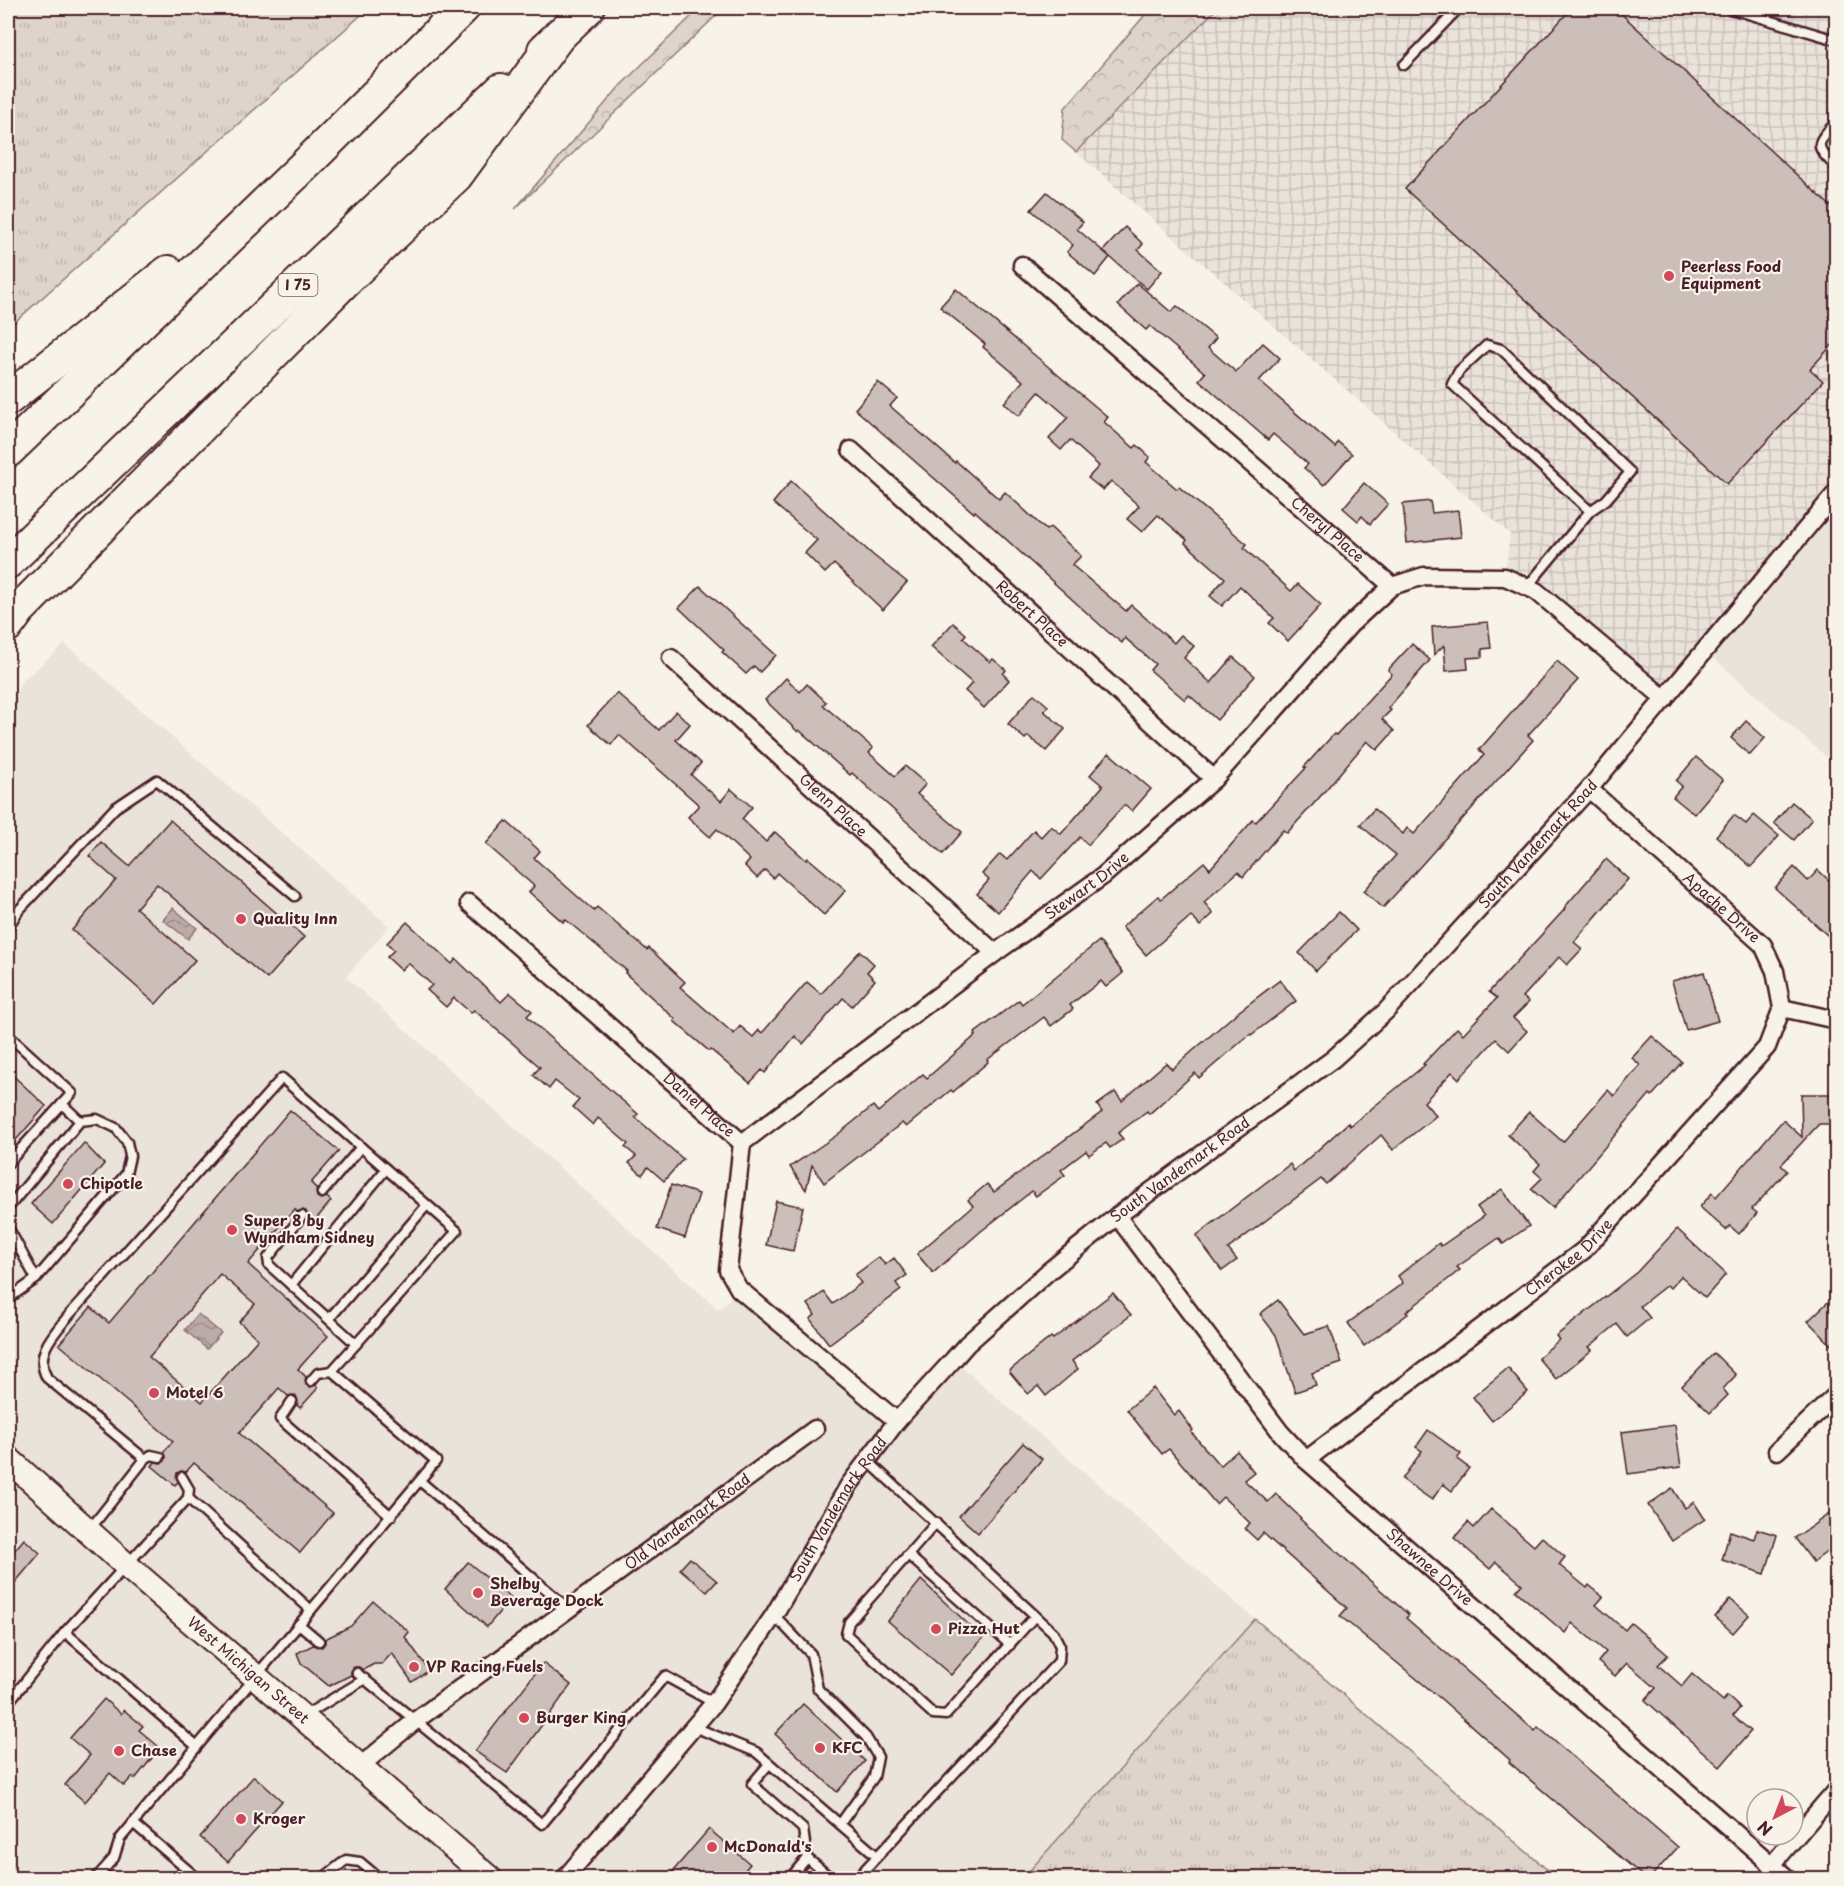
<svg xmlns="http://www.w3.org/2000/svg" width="1844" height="1886" font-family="'Playpen Sans',sans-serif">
  <defs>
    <pattern id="industrial-grid" width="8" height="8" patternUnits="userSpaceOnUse" patternTransform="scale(1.5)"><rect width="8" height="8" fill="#eae3da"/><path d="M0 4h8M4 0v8" fill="none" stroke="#cac2bb"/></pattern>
    <pattern id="grass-tufts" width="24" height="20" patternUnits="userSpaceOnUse" patternTransform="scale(1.5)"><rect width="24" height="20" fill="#ded4cc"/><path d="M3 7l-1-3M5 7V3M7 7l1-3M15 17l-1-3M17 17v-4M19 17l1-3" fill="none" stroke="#c0b6af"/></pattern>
    <pattern id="forest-crowns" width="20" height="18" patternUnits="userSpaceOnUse" patternTransform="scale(1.5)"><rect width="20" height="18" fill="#ded4cc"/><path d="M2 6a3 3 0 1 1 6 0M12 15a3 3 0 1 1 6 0" fill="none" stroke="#c0b6af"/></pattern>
    <pattern id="water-waves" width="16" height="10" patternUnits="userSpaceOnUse" patternTransform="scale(1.5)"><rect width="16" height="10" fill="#bcaaa7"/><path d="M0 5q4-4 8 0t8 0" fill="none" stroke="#9b8a88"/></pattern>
  </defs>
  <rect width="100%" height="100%" fill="#f7f3e8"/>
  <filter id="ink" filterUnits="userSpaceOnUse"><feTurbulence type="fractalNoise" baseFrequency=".0167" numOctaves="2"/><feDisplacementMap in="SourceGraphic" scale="12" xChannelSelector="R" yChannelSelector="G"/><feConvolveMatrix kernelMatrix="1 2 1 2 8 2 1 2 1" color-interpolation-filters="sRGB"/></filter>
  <g filter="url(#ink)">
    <g fill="#eae3da">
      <polygon points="1836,493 1836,765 1705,651"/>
      <polygon points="65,644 389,926 346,977 719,1310 739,1289 897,1421 953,1360 1255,1619 1023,1878 8,1878 8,710 22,681"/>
    </g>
    <polygon fill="url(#industrial-grid)" points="1217,8 1836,8 1836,493 1665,699 1505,577 1510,534 1076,152"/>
    <g fill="url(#grass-tufts)" stroke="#947a7c" stroke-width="1.5">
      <polygon points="8,8 369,8 8,328"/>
      <polygon points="1255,1619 1557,1878 1023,1878"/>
    </g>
    <g fill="url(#forest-crowns)" stroke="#947a7c" stroke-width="1.5">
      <polygon points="700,8 724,8 515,209 621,85"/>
      <polygon points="1151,8 1217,8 1076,152 1062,140 1065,108"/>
    </g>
    <g fill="url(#water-waves)" stroke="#8e7275" stroke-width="1.5">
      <polygon points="173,908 197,928 188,939 163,920"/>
      <polygon points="198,1314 221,1333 207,1349 185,1330"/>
    </g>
    <g fill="#ccbfb9" stroke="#4a1f2b" stroke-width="1.5" fill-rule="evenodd">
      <polygon points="1572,8 1615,8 1836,211 1836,341 1810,369 1823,381 1727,484 1405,189"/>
      <polygon points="1047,192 1083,222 1077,229 1110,257 1095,276 1067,252 1073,245 1031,210"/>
      <polygon points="1125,227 1143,244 1138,250 1162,271 1147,289 1103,251"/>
      <polygon points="1137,283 1171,312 1177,306 1216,338 1208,348 1236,372 1263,343 1280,358 1259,381 1335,447 1338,442 1352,454 1324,485 1304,468 1308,464 1273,434 1268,440 1199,380 1205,373 1150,326 1146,330 1118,305"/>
      <polygon points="956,289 1108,417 1104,422 1134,448 1137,445 1150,457 1146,462 1177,489 1179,487 1247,544 1244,548 1291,591 1298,584 1321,605 1288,641 1269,623 1274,618 1240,586 1222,606 1210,596 1225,578 1185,543 1187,540 1158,515 1142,532 1127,519 1139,506 1111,481 1103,490 1088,478 1099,466 1070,440 1061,450 1049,439 1068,417 1039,392 1019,416 1004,403 1023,381 983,347 985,344 940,307"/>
      <polygon points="878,382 897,398 890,406 955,463 956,461 999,499 1005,492 1046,530 1050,527 1081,556 1072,565 1126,611 1131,605 1174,643 1181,635 1194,646 1184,658 1211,683 1233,657 1255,676 1217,720 1189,695 1185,700 1150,670 1155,664 1125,638 1122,643 1108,632 975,511 974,513 855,409"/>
      <polygon points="791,481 873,555 907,582 883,610 834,564 825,573 805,553 817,540 773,503"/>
      <polygon points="1364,483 1388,504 1370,524 1362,516 1358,521 1343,508"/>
      <polygon points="1430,501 1432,513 1458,510 1461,537 1407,543 1403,504"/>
      <polygon points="700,586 776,655 760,672 754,666 746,674 722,652 724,650 679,608"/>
      <polygon points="1488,622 1491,648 1482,649 1482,657 1467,658 1468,669 1446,671 1444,645 1434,655 1432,627"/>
      <polygon points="953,623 966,634 963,638 990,662 993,659 1006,670 1003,674 1009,680 984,708 965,691 972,683 931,647"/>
      <polygon points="1412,644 1430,660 1388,708 1391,710 1382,719 1394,731 1377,750 1367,741 1318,799 1287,833 1283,830 1243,877 1238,872 1204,902 1213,914 1200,926 1191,916 1146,955 1122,927 1158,896 1161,899 1204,862 1210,869 1253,820 1256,822 1306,768 1304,767 1334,734 1336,735 1392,674 1388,670"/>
      <polygon points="1557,661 1578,680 1528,735 1533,740 1383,908 1364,891 1396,855 1360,825 1374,809 1403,834 1407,828 1414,834 1484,755 1479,750"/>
      <polygon points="786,678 800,692 807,684 826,702 823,705 873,748 869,753 895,776 905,766 926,784 917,794 962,832 943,854 852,773 850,775 799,730 798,732 765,700"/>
      <polygon points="617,693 659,730 676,711 690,724 676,740 701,763 691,775 721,801 731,789 752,807 742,819 766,842 775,832 806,860 808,858 846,890 824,915 777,873 773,878 765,870 757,878 745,866 750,860 717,829 710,837 688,817 699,805 631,745 619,735 611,745 588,725"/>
      <polygon points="1034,694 1048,706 1044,711 1065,729 1046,751 1028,736 1025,739 1008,724"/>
      <polygon points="1746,721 1765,738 1750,755 1731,738"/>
      <polygon points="1109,753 1151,789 1132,811 1124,805 1088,845 1080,837 1041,879 1033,871 998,912 977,894 989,880 982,874 1000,854 1007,860 1034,830 1041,837 1051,826 1061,834 1103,786 1090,775"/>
      <polygon points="1696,757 1723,780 1694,814 1673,797 1682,786 1676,781"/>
      <polygon points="1792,802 1812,819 1794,840 1774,823"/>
      <polygon points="1734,815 1746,824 1754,815 1779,836 1751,867 1716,836"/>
      <polygon points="170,820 304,937 267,979 157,884 136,908 195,960 156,1004 72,930 116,880 89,856 101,842 129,866"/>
      <polygon points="506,821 540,851 534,858 594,911 597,907 647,950 649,948 685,982 680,987 734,1034 740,1026 753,1037 759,1030 762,1033 807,982 821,994 860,951 874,964 867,972 875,980 852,1006 843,998 803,1044 795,1036 765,1073 762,1070 750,1083 711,1050 709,1051 674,1021 675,1019 625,973 627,971 565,919 563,922 529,892 534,886 486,844"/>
      <polygon points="1606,859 1628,879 1574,942 1582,949 1567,965 1559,957 1523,997 1529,1002 1513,1018 1527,1031 1509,1051 1496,1039 1459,1079 1452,1072 1424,1102 1436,1116 1393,1150 1381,1135 1326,1184 1321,1179 1228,1249 1237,1260 1222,1271 1196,1236 1290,1164 1294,1171 1348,1123 1350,1126 1425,1065 1423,1064 1457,1028 1463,1034 1497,998 1489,992 1565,909 1564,908"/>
      <polygon points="1794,867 1808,881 1818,870 1836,887 1836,943 1775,888"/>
      <polygon points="1339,912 1357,930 1316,971 1299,953"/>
      <polygon points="407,922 452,964 456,959 501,1002 510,993 532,1011 527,1016 541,1030 638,1114 635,1117 683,1159 664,1181 648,1167 642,1175 629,1163 636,1156 625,1147 628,1144 598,1118 593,1125 573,1107 579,1100 555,1081 549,1089 533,1075 540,1067 474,1010 471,1013 454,998 446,1007 427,990 432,985 408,963 401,970 387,957 394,950 387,943"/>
      <polygon points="1099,941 1123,973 1106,987 1101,981 1070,1005 1073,1009 1051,1026 1044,1017 987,1060 988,1062 953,1092 951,1090 906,1127 902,1123 824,1183 812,1165 806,1190 790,1167 837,1135 873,1106 878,1112 923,1074 927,1078 976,1035 975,1033 1019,1000 1022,1004"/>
      <polygon points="1704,972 1718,1021 1686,1030 1672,981"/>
      <polygon points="1280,980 1296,1001 1251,1035 1250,1034 1199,1078 1195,1073 1149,1114 1147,1111 1118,1133 1123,1139 1110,1148 1106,1143 1089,1155 1086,1151 1061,1170 1065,1175 1036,1196 1032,1191 980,1232 933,1273 917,1254 973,1206 968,1200 987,1184 994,1192 1102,1112 1097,1105 1115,1092 1122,1101 1166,1063 1172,1069 1233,1016"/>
      <polygon points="1652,1036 1682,1062 1652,1096 1650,1094 1553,1208 1531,1189 1542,1178 1534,1171 1540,1164 1508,1135 1529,1112 1563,1142 1608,1090 1614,1096 1640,1065 1632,1058"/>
      <polygon points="8,1071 46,1106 8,1149"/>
      <polygon points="1801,1094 1836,1094 1836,1124 1819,1124 1781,1165 1787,1171 1752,1209 1757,1213 1739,1234 1730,1226 1726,1230 1700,1207 1712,1193 1716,1197 1783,1120 1802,1137"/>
      <path d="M290,1110L339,1151L311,1183L317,1189L316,1192L317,1197L321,1199L327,1197L331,1201L312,1224L307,1220L306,1211L302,1210L297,1212L295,1209L248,1264L328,1336L298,1369L306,1377L305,1380L306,1385L310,1387L316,1385L318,1388L300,1408L297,1405L298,1401L296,1396L292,1395L288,1396L279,1388L239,1433L333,1513L300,1553L194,1463L186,1472L181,1471L177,1473L178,1482L175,1485L152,1466L155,1462L161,1463L165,1461L166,1456L164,1452L173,1441L59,1344L91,1307L109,1323ZM220,1274L255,1304L239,1322L258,1339L202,1402L149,1357Z"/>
      <polygon points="84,1143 104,1164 53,1224 31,1204"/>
      <polygon points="671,1185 699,1194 685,1238 657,1229"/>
      <polygon points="1502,1189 1529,1226 1503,1244 1499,1238 1457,1267 1460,1270 1406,1312 1408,1314 1364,1346 1348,1323 1403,1283 1398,1276 1439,1243 1441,1246 1484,1216 1477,1207"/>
      <polygon points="776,1201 803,1207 793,1251 766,1245"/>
      <polygon points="1677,1229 1726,1274 1705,1298 1681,1276 1670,1288 1667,1285 1640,1306 1650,1318 1627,1337 1617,1324 1589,1347 1592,1350 1556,1379 1538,1358 1559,1340 1556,1336 1637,1272"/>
      <polygon points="879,1257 885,1265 894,1258 907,1275 896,1283 901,1290 829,1344 810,1319 815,1315 808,1304 824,1292 833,1304 861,1283 855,1275"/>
      <polygon points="1113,1293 1131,1315 1072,1361 1078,1369 1046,1396 1038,1386 1028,1394 1009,1371 1051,1337 1053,1339"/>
      <polygon points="1278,1300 1304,1334 1329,1326 1342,1363 1312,1373 1316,1385 1295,1392 1276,1335 1260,1314"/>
      <polygon points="1828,1302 1836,1311 1836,1350 1808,1321"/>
      <polygon points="1714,1353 1736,1375 1723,1389 1728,1395 1710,1413 1682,1386"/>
      <polygon points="1508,1368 1528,1392 1492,1421 1473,1397"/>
      <polygon points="1153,1388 1174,1415 1179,1411 1193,1430 1191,1432 1220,1466 1237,1451 1254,1472 1244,1480 1268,1502 1276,1494 1301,1518 1300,1519 1409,1615 1406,1618 1535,1731 1538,1727 1678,1847 1650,1878 1645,1878 1509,1762 1510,1760 1440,1698 1340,1616 1347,1608 1263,1533 1257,1540 1245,1529 1250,1523 1223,1497 1216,1504 1169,1449 1162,1454 1127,1410"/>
      <polygon points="1675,1425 1681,1467 1628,1474 1622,1432"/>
      <polygon points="1428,1430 1461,1454 1457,1459 1469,1468 1452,1491 1443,1484 1432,1500 1402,1479 1422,1451 1416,1447"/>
      <polygon points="1023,1443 1042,1459 978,1533 959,1516"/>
      <polygon points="1672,1488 1685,1508 1694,1502 1705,1519 1672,1541 1648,1505"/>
      <polygon points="1491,1509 1534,1546 1542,1537 1565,1557 1559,1565 1587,1588 1589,1585 1603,1597 1596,1605 1625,1630 1631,1623 1668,1655 1658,1665 1682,1686 1692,1674 1723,1701 1727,1696 1740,1708 1733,1716 1751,1731 1720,1767 1645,1700 1656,1688 1627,1663 1615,1676 1598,1662 1606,1652 1572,1623 1565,1633 1516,1591 1522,1584 1496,1562 1490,1569 1454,1538 1468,1522 1474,1528"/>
      <polygon points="1836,1509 1836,1545 1813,1562 1795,1538"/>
      <polygon points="1757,1529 1777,1535 1765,1574 1722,1560 1730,1531 1754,1539"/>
      <polygon points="24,1539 40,1553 8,1591 8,1558"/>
      <polygon points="690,1558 717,1581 707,1592 680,1569"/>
      <polygon points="468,1562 511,1598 487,1627 445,1589"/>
      <polygon points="921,1580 983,1638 951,1675 888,1621"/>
      <polygon points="1730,1599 1749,1615 1733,1633 1715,1617"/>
      <polygon points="373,1601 409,1632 405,1637 429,1670 412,1682 392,1653 382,1664 374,1664 363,1670 359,1667 354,1667 351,1671 351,1675 329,1686 301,1663 297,1653 313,1645 322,1647 325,1643 325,1639 351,1626"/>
      <polygon points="543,1663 571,1685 507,1773 475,1751"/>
      <polygon points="104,1699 121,1714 124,1710 143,1726 139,1730 158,1746 150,1756 152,1758 135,1779 132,1777 124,1786 110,1773 85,1802 65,1785 90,1755 70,1738"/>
      <polygon points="803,1704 865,1761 837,1792 775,1734"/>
      <polygon points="254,1776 282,1801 228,1862 200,1837"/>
      <polygon points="709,1829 750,1864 738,1878 667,1878"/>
    </g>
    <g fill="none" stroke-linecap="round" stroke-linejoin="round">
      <g stroke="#4a1f2b" stroke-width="13">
        <g id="service">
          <polyline points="1728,8 1836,40"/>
          <polyline points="1404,65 1459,8"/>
          <path d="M1836,122C1815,145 1814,145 1836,167"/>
          <polyline points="1527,587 1590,511 1606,500 1630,472 1501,349 1487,345 1459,371 1452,384 1590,511"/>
          <polyline points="8,927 19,910 115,808 157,780 295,896"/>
          <polyline points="8,1035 72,1093 8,1163"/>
          <polyline points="62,1104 80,1121"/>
          <polyline points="322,1193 361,1147"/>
          <polyline points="8,1208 80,1121 97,1119 116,1128 127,1142 130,1156 126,1174 36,1279 8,1299"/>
          <polyline points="302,1216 268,1258 269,1265 356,1344"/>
          <polyline points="8,1227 36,1279"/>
          <polyline points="291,1285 386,1169"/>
          <polyline points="329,1319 427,1205"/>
          <polyline points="311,1381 318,1373 332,1371"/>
          <polyline points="292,1401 280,1419 391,1516"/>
          <polyline points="145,1459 151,1455 160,1457"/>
          <polyline points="182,1477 189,1489 188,1498"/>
          <polyline points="420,1481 569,1609"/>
          <polyline points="936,1523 849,1622 846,1634 933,1714 946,1715 1035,1616"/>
          <path d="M90,1529L145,1459L47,1378C33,1353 55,1333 70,1314L282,1078L457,1231L332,1371L436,1461L311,1610"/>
          <polyline points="908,1555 1010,1645"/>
          <polyline points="774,1615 811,1654 818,1689 866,1737 878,1757 874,1777 840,1824"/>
          <polyline points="299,1624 319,1641"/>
          <polyline points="65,1632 196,1746"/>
          <polyline points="357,1673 542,1824 665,1676 714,1703"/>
          <polyline points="8,1703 65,1632 188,1498 311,1610 120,1839 114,1858 96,1878"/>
          <polyline points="304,1716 365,1679"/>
          <polyline points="694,1727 756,1752 877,1856"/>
          <polyline points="769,1764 752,1784 803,1829 807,1858"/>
          <polyline points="133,1823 197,1878"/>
          <polyline points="323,1878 346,1860 360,1862 379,1878"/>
          <polyline points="790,1878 807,1858 831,1878"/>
          <polyline points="857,1878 1059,1661 1060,1646 1053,1632 868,1461"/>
        </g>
      </g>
      <g stroke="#4a1f2b" stroke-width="21">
        <g id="minor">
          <path id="s1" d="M1022,265L1392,586"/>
          <path id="s2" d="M851,450L1214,779"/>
          <path id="s3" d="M671,658L995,953"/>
          <path id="s4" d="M1589,789L1763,945L1775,971L1782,1008"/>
          <path id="s5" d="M469,903L742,1143"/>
          <polyline points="1782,1008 1836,1020"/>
          <path id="s6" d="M742,1143L995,953L1103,876L1214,779L1350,625L1392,586L1424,576L1505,577L1536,591L1665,699"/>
          <polyline points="742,1143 728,1270 739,1289 897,1421"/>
          <path id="s7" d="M1117,1216L1281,1433L1306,1460L1787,1878"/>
          <polyline points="1777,1451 1836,1395"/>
          <path id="s8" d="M1306,1460L1584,1250L1767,1047L1782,1008"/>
          <path id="s9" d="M359,1767L415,1721L815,1429"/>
          <polyline points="1771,1866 1836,1790"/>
          <path id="s10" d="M565,1878L714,1703L774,1615L849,1485L897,1421L953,1360L967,1344L1049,1271L1117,1216L1333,1059L1386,1011L1589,789L1836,493"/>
        </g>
      </g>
      <g stroke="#4a1f2b" stroke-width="28">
        <g id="secondary">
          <path id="s11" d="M8,1459L127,1566L489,1878"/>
        </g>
      </g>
      <g stroke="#4a1f2b" stroke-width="36">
        <g id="motorway">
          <polyline points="544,50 588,8"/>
          <polyline points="8,399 168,272"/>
          <polyline points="8,451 308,162 463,8"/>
          <polyline points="8,562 501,90"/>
          <polyline points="8,625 19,610 347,279 456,176 560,34"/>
        </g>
      </g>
      <use href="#service" stroke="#f7f3e8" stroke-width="8"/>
      <use href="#minor" stroke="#f7f3e8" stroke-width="16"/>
      <use href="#secondary" stroke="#f7f3e8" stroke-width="24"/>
      <use href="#motorway" stroke="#f7f3e8" stroke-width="32"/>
    </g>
  </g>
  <g fill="#d1495b" stroke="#f7f3e8" stroke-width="2">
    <circle cx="1669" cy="276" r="6"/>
    <circle cx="241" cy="919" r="6"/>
    <circle cx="68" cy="1184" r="6"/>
    <circle cx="232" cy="1230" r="6"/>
    <circle cx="154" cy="1393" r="6"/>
    <circle cx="478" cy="1593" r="6"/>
    <circle cx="936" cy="1629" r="6"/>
    <circle cx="414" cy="1667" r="6"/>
    <circle cx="524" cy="1718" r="6"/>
    <circle cx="820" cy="1748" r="6"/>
    <circle cx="119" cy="1751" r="6"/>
    <circle cx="241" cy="1819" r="6"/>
    <circle cx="712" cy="1847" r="6"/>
  </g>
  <g text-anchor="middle" stroke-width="4.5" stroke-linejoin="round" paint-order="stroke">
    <rect fill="#f7f3e8" stroke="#7e5f64" stroke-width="1.5" x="278.5" y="274" width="39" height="22" rx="4.5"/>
    <g font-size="14" font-weight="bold" fill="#4a1f2b">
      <text x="298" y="290">I 75</text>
    </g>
    <g font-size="15" font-weight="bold" fill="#4a1f2b" stroke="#f7f3e8" text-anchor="start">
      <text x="1681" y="272">Peerless Food<tspan x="1681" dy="17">Equipment</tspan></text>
      <text x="253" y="924">Quality Inn</text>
      <text x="80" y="1189">Chipotle</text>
      <text x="244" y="1226">Super 8 by<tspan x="244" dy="17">Wyndham Sidney</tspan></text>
      <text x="166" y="1398">Motel 6</text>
      <text x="490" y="1589">Shelby<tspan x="490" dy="17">Beverage Dock</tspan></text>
      <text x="948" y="1634">Pizza Hut</text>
      <text x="426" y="1672">VP Racing Fuels</text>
      <text x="536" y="1723">Burger King</text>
      <text x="832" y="1753">KFC</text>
      <text x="131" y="1756">Chase</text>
      <text x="253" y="1824">Kroger</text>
      <text x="724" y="1852">McDonald's</text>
    </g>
    <g font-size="15" fill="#4a1f2b" stroke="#f7f3e8">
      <text dy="5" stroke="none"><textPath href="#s1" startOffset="404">Cheryl Place</textPath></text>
      <text dy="5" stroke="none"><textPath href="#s2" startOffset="244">Robert Place</textPath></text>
      <text dy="5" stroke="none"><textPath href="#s3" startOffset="219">Glenn Place</textPath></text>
      <text dy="5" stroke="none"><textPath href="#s10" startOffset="1432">South Vandemark Road</textPath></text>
      <text dy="5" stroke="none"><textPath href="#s6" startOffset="430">Stewart Drive</textPath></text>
      <text dy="5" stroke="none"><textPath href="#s4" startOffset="178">Apache Drive</textPath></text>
      <text dy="5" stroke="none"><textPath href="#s5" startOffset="306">Daniel Place</textPath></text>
      <text dy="5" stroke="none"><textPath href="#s10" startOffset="946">South Vandemark Road</textPath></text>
      <text dy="5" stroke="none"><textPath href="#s8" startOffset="332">Cherokee Drive</textPath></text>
      <text dy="5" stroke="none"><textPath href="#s10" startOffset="460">South Vandemark Road</textPath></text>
      <text dy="5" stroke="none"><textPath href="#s9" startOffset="410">Old Vandemark Road</textPath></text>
      <text dy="5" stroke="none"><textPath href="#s7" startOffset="472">Shawnee Drive</textPath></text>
      <text dy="5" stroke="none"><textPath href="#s11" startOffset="320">West Michigan Street</textPath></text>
    </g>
  </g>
  <rect width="1844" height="1886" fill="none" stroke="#f7f3e8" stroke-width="30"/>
  <rect x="15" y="15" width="1814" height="1856" fill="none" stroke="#4a1f2b" stroke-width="2" filter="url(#ink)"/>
  <g transform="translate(1775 1817) rotate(222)"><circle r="28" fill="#f7f3e8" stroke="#b29e9c" stroke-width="1.5"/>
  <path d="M0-4.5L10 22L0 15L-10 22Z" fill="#d1495b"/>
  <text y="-9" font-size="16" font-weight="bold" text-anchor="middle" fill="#4a1f2b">N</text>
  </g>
</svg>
